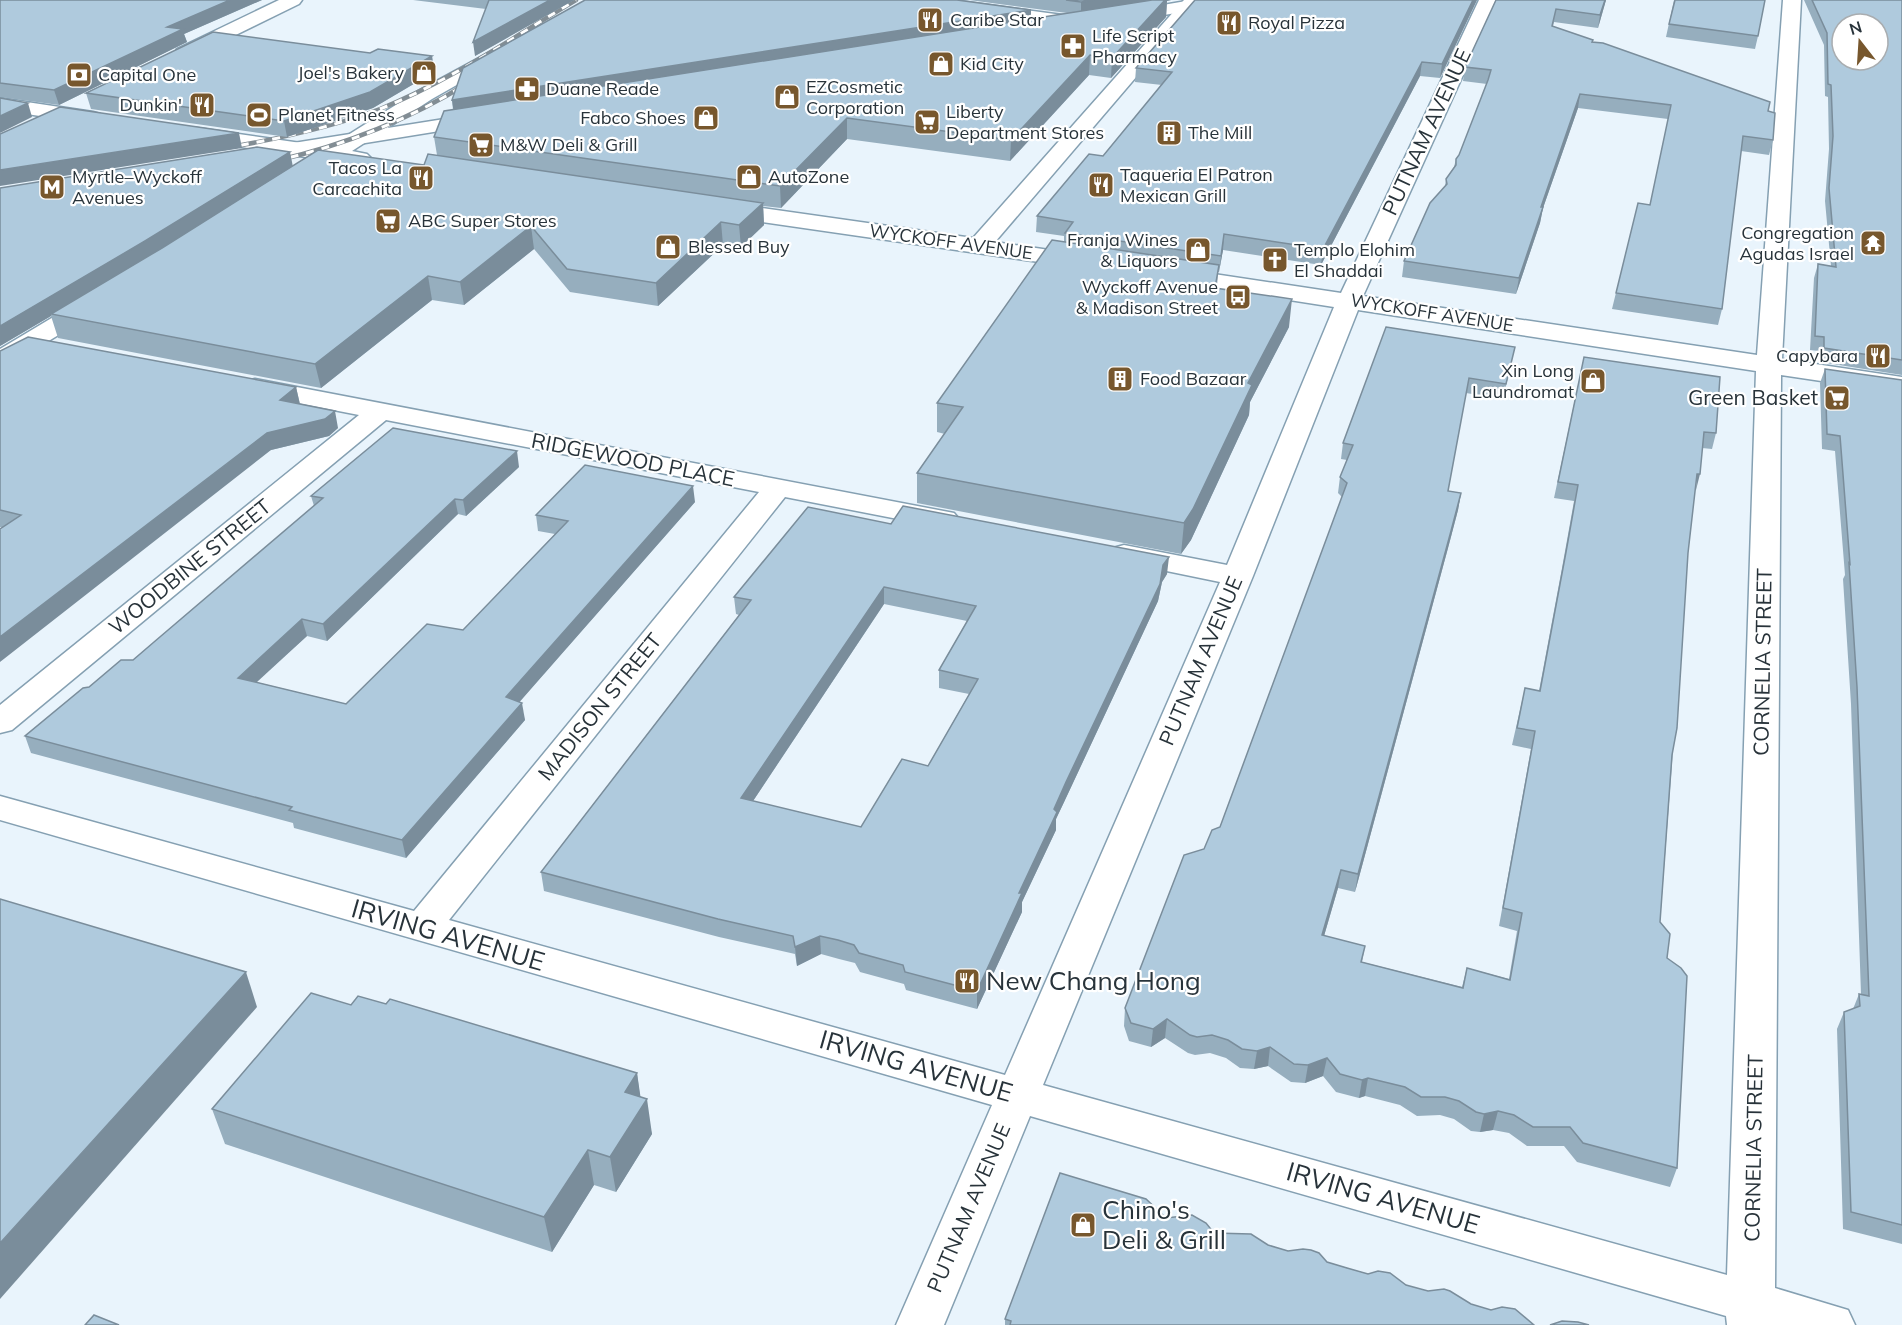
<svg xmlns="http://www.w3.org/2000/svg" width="1902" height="1325" font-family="Mulish,sans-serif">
  <rect width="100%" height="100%" fill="#e9f4fc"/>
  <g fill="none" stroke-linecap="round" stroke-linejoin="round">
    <g stroke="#85a0b2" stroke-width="3">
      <g id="street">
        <polygon points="279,0 302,0 299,4 191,57 177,57 175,53 177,49"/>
        <polygon points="904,0 952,0 1085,18 1091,19 1094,23 1091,27 1085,28 913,5 907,4"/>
        <polygon points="1184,0 1202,0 995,242 1096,257 1100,262 1096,267 1088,269 720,216 712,214 709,209 712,204 720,202 973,238"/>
        <path d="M1479,0H1497L1363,296L1757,355L1783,0H1801L1782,359L1902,377V393L1781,375V380L1775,1288L1848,1310L1855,1325H1727L1726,1316L1030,1116L944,1325H896L992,1105L0,820V796L414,911L759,492L386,420L12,730L0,733V705L359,415L246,393L242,387L246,381L255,379L954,513L959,519L954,525L944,528L785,497L449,920L1005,1075L1220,582L1113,560L1109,554L1113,548L1124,545L1227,565L1334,307L1174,282L1166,280L1162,275L1166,270L1174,268L1341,293ZM1358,310L1756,371L1727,1275L1043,1085L1253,576Z"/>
        <polygon points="499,47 506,49 508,53 506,57 432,99 352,151 367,154 371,158 367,162 360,164 331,161 197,140 190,138 187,134 190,130 197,128 329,147 418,91"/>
        <polygon points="0,98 93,112 100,114 103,118 100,122 93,124 0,110"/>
        <polygon points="94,296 103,298 106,303 103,308 9,365 0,368 0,349 85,298"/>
      </g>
    </g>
    <g stroke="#85a0b2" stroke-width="3">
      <g id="primary">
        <polygon points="1192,0 1233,0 1230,4 1122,22 1116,21 1113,17 1116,13 1122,12"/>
        <polygon points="482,113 489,115 492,119 489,123 236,164 229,162 225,158 229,154 236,152"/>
      </g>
    </g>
    <use href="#street" fill="#fff" fill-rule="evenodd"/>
    <use href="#primary" fill="#fff" fill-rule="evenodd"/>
    <g stroke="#828d94" stroke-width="4.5">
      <g id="rail">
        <path d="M225,148C278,139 330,128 380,109C450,81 512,38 576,0"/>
        <path d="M275,161C345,145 407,121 468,83"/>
      </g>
    </g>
    <use href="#rail" stroke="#fff" stroke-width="3" stroke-dasharray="8" stroke-linecap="butt"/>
  </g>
  <g fill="#96aebe" fill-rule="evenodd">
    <polygon points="0,0 262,0 184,34 187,42 59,105 0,97"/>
    <polygon points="413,0 574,0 475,56 486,9"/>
    <polygon points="969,0 1171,0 1167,1 1166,17 1111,78 1089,75 1010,161 847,139 781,208 763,206 764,225 741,247 723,245 658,306 570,292 534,249 464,305 432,300 321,388 58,338 51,316 0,346 0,188 293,166 424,165 437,155 434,137 453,110 452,100 1031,10 1031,19 1067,13"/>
    <polygon points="1195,0 1477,0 1440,78 1420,76 1321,265 1223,250 1219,272 1218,272 1217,288 1289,327 1250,402 1249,415 1191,540 1181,554 917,503 917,473 945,434 937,432 937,403 1064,242 1064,236 1036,232 1037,216 1103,156 1162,85 1135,82 1136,68"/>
    <polygon points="1496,0 1606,0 1598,28 1554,22 1553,26 1592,42 1768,111 1773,140 1769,155 1741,151 1722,309 1718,325 1612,309 1638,203 1650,205 1668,119 1578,108 1543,208 1540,223 1516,294 1402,277 1404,261 1445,186 1446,179 1454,167 1456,159 1459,155 1487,84 1463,81 1465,67"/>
    <polygon points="1674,0 1758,36 1755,49 1666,37"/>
    <polygon points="1804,0 1902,0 1902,375 1820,362 1819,351 1810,350 1814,278 1818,264 1831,266 1825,201 1829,149 1828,97 1825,96 1824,45"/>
    <polygon points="370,53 432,56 434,72 373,108 287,137 91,109 86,93"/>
    <polygon points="1515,347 1503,399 1466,393 1448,491 1461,493 1458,510 1448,548 1355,892 1338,888 1324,936 1365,946 1362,962 1462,987 1467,968 1509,979 1517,931 1499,926 1531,749 1512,745 1525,688 1539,691 1562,568 1574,501 1554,498 1584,357 1716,433 1712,449 1702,448 1695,490 1688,553 1660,922 1667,958 1677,1168 1670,1187 1577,1162 1564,1146 1527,1146 1509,1133 1493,1130 1480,1132 1471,1131 1454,1119 1440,1115 1417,1116 1400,1105 1365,1096 1359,1098 1336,1092 1323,1076 1305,1083 1291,1082 1268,1066 1254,1069 1240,1068 1226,1058 1210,1053 1195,1055 1188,1053 1165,1038 1151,1047 1129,1041 1124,1026 1125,1008 1204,849 1220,827 1342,497 1338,493 1340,477 1347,460 1341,459 1343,443"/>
    <polygon points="0,351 296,387 300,404 338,428 329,436 271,450 3,527 0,527"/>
    <polygon points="1825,369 1902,380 1902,1244 1843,1229 1837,1029 1844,1012 1853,1009 1859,994 1861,994 1851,704 1843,579 1845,575 1835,451 1822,449 1820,383"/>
    <polygon points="519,467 466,516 458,514 327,641 307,636 256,682 346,704 463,630 555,534 538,531 536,515 695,502 519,702 525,720 406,858 294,828 293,823 31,753 25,736 89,687 133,660 314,506 311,496"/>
    <path d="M891,524L1167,574L1162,582L1158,601L1065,800L1056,819V830L1022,902V912L977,1009L906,990L904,984L860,972L855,963L839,959L821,954L797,966L795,954L719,937L544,891L541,872L739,615L736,614L734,597ZM884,604L967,621L939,670V688L969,694L928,766L861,827L753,801Z"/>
    <polygon points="386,1004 637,1073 640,1097 652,1134 616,1192 594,1185 552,1252 225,1144 212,1109 351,1005"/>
    <polygon points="1166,1218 1214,1233 1268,1245 1406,1285 1471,1304 1534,1325 1005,1325 1005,1319"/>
  </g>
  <g fill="#7a8d9b">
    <polygon points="230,0 262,0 184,34 187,42 59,105 54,90 167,27"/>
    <polygon points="550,0 574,0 475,56 473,42"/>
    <polygon points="1094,0 1171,0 1167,1 1166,17 1111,78 1112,58 1081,15 1081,2"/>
    <polygon points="1473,0 1477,0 1440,78 1442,64"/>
    <polygon points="1605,0 1606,0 1598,28 1600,15"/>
    <polygon points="1031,10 1031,23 454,114 452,100"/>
    <polygon points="1090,55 1089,75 1010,161 1011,140"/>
    <polygon points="432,56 434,72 373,108 287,137 284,121"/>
    <polygon points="1422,62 1420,76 1321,265 1323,249"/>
    <polygon points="1580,94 1578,108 1543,208 1540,223 1516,294 1519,278 1541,207"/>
    <polygon points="28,103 32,117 0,133 0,116"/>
    <polygon points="847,118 847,139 781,208 780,186"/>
    <polygon points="239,133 242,148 0,186 0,170"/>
    <polygon points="290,152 293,167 150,257 51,314 51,316 0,346 0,326"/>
    <polygon points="763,203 764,225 741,247 739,225"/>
    <polygon points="721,222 723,245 658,306 656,283"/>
    <polygon points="531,226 534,249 464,305 460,282"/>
    <polygon points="1224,234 1223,250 1219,272 1221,256"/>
    <polygon points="428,276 432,300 321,388 315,364"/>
    <polygon points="1292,299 1289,327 1250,402 1249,415 1191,540 1181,554 1184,523 1248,383"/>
    <polygon points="296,387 300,405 280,400"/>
    <polygon points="335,411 338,428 329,436 271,450 0,662 0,637 267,433"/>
    <polygon points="517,451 519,467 466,516 463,500"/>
    <polygon points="1697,474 1700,474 1696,490"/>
    <polygon points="693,486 695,502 509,714 506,697"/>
    <polygon points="1461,493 1458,510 1448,548 1355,892 1358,874"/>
    <polygon points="455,499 458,514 327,641 323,624"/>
    <polygon points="1169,557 1167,574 1162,582 1158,601 1065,800 1056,819 1056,830 1022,902 1022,912 977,1009 977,991 1054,809 1163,565"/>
    <polygon points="884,587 884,604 743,816 741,798"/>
    <polygon points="302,619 307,636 243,695 238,678"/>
    <polygon points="522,703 525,720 406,858 402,840"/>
    <polygon points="1341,870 1338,888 1319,953 1322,935"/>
    <polygon points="820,936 821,954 797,966 795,947"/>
    <polygon points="246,972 257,1007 0,1299 0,1243"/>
    <polygon points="1167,1019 1165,1038 1151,1047 1153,1029"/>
    <polygon points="1270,1047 1268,1066 1254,1069 1257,1051"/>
    <polygon points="1327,1058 1323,1076 1305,1083 1308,1065"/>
    <polygon points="637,1073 642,1107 647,1099 652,1134 616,1192 610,1157 625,1092"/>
    <polygon points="1368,1078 1365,1096 1359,1098 1362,1080"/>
    <polygon points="1498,1111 1493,1130 1480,1132 1484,1114"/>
    <polygon points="588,1150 594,1185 552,1252 544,1217"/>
  </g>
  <g fill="#afcadd" stroke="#7a8d9b" stroke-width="1.5" fill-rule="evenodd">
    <polygon points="0,0 230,0 167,27 183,29 54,90 0,83"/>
    <polygon points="489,0 550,0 473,42"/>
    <polygon points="585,0 957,0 1031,10 452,100 463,68"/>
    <polygon points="1066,0 1094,0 1081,2"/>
    <polygon points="1152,0 1165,0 1112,58 1090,55 1011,140 847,118 780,186 434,137 444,111"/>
    <polygon points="1195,0 1473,0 1442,64 1422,62 1323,249 1224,234 1221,256 1065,233 1073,222 1037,216 1089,154 1103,156 1172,72 1136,68"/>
    <polygon points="1496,0 1605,0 1600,15 1556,9 1552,26 1593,40 1592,42 1603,43 1770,102 1768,111 1775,113 1773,140 1743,136 1722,309 1616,293 1638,203 1650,205 1671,105 1580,94 1541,207 1543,207 1519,278 1404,261 1430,203 1447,184 1446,179 1456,165 1456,159 1459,155 1488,80 1491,70 1465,67"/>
    <polygon points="1675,0 1765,0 1758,36 1669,24"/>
    <path d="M1812,0H1902V360L1824,348V337L1815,336L1818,264L1836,267L1829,188L1833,136L1831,85L1828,84L1827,33ZM1842,24H1878V60H1842Z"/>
    <polygon points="213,32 370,53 378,49 432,56 370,92 284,121 86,93"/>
    <polygon points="0,98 28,103 0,116"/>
    <polygon points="60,107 239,133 0,170 0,134"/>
    <polygon points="257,147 290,152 145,241 0,326 0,188"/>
    <polygon points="318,150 424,165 428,154 763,203 739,225 721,222 656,283 567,269 531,226 460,282 428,276 315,364 51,314 162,248"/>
    <polygon points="1052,240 1219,265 1215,288 1292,299 1248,383 1252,385 1193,509 1184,523 917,473 963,407 937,403"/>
    <polygon points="1386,327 1515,347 1506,384 1469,378 1448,491 1461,493 1451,531 1358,874 1341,870 1322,935 1365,946 1361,962 1463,988 1467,968 1510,980 1522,913 1503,908 1535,731 1517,728 1525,688 1540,691 1566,552 1578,485 1558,482 1584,357 1720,377 1716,433 1704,432 1700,474 1697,474 1688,553 1677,728 1672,755 1660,922 1670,934 1667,958 1681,968 1687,976 1677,1168 1583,1143 1570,1127 1533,1127 1514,1115 1498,1111 1484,1114 1476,1112 1459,1101 1445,1097 1421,1097 1405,1087 1368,1078 1362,1080 1340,1074 1327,1058 1308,1065 1294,1064 1270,1047 1257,1051 1242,1049 1228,1040 1212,1035 1197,1037 1190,1035 1167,1019 1153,1029 1131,1023 1125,1008 1184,855 1204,849 1212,830 1220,827 1347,483 1340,477 1353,445 1343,443"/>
    <polygon points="28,337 296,387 280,400 335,411 325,419 267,433 0,637 0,529 21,515 0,510 0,351"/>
    <polygon points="1825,369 1902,380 1902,1225 1851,1212 1844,1012 1860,1006 1859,994 1869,996 1857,687 1849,563 1850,564 1840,436 1827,434"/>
    <polygon points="393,428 517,451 463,500 455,499 323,624 302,619 238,678 346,704 427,624 463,630 568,521 536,515 585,465 693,486 506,697 522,703 402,840 289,810 292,807 25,736 83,688 89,687 121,660 133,660 154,642 323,498 311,496"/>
    <path d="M903,506L1169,557L1163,565L1160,584L1066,782L1054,809L1057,812L1019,893H1022L977,991L905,972L903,965L859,953L854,945L838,940L820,936L795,947L793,936L718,919L541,872L751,600L734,597L808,507L891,524ZM884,587L976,606L939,670L978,679L928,766L902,759L861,827L741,798Z"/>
    <polygon points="0,899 246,972 0,1243"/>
    <polygon points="311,993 351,1005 358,996 386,1004 390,999 637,1073 625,1092 647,1099 610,1157 588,1150 544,1217 212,1109"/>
    <polygon points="1060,1173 1146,1199 1166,1218 1192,1215 1206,1223 1214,1233 1251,1234 1268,1245 1288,1251 1303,1249 1311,1250 1319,1253 1327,1262 1347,1268 1368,1274 1378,1271 1390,1273 1406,1285 1428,1291 1444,1289 1450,1291 1471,1304 1491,1310 1502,1307 1515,1309 1534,1325 1010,1325 1011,1321 1005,1319"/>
    <polygon points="94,1315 119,1325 85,1325"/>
    <polygon points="1562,1321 1578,1322 1589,1325 1550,1325"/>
  </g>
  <defs>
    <g id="restaurant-square" transform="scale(1.35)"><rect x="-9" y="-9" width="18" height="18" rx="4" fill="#77572d" stroke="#fff"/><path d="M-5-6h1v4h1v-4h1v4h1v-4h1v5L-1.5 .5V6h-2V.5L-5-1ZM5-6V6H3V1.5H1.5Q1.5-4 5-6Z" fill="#fff"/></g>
    <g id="pharmacy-square" transform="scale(1.35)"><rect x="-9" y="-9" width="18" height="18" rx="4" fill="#77572d" stroke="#fff"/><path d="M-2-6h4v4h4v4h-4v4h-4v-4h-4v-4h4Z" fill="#fff"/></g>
    <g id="shop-square" transform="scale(1.35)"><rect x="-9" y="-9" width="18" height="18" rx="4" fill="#77572d" stroke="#fff"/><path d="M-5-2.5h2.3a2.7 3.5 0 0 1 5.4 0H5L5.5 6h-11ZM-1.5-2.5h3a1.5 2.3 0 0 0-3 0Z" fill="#fff"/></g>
    <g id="bank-square" transform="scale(1.35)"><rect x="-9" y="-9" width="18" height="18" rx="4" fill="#77572d" stroke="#fff"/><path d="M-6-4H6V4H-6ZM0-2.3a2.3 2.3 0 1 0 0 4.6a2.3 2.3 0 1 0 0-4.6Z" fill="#fff"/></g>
    <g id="stadium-square" transform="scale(1.35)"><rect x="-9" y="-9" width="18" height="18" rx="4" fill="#77572d" stroke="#fff"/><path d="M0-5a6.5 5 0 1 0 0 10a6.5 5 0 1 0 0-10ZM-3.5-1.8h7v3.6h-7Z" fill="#fff"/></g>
    <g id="supermarket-square" transform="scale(1.35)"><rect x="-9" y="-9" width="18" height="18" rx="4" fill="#77572d" stroke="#fff"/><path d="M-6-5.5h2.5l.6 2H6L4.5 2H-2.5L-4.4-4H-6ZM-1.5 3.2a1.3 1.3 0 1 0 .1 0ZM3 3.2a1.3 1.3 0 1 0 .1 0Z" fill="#fff"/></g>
    <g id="building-square" transform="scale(1.35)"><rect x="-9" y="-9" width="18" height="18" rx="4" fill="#77572d" stroke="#fff"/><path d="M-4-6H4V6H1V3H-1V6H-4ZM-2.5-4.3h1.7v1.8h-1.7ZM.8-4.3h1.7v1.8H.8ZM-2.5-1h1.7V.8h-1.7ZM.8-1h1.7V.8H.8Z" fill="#fff"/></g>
    <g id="metro-square" transform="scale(1.35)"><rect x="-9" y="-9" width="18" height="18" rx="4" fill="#77572d" stroke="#fff"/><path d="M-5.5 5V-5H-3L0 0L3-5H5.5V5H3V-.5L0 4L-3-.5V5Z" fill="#fff"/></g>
    <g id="temple-square" transform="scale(1.35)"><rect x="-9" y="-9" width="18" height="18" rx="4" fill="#77572d" stroke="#fff"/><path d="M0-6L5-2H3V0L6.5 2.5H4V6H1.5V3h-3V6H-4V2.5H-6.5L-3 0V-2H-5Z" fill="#fff"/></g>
    <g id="church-square" transform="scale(1.35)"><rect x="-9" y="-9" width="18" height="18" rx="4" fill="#77572d" stroke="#fff"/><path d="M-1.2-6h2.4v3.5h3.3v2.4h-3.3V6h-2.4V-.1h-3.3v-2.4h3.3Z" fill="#fff"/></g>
    <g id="bus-square" transform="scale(1.35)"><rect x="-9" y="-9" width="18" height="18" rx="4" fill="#77572d" stroke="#fff"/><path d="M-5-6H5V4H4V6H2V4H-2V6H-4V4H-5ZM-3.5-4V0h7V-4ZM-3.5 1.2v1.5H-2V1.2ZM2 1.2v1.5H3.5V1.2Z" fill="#fff"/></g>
  </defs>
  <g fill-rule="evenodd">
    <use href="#restaurant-square" x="930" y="20"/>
    <use href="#restaurant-square" x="1229" y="23"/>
    <use href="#pharmacy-square" x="1073" y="46"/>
    <use href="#shop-square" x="941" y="64"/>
    <use href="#shop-square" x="424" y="73"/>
    <use href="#bank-square" x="79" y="75"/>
    <use href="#pharmacy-square" x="527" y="89"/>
    <use href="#shop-square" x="787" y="97"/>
    <use href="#restaurant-square" x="202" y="105"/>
    <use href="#stadium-square" x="259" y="115"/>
    <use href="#shop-square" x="706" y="118"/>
    <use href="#supermarket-square" x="927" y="122"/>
    <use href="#building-square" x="1169" y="133"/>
    <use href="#supermarket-square" x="481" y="145"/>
    <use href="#shop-square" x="749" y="177"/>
    <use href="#restaurant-square" x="421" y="178"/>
    <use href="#restaurant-square" x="1101" y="185"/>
    <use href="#metro-square" x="52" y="187"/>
    <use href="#supermarket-square" x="388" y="221"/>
    <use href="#temple-square" x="1873" y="243"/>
    <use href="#shop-square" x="668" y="247"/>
    <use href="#shop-square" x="1198" y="250"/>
    <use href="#church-square" x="1275" y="260"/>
    <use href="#bus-square" x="1238" y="297"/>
    <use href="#restaurant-square" x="1878" y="356"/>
    <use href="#building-square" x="1120" y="379"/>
    <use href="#shop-square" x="1593" y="381"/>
    <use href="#supermarket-square" x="1837" y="398"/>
    <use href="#restaurant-square" x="967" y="981"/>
    <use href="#shop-square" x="1083" y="1225"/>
  </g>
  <g text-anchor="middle" stroke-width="4.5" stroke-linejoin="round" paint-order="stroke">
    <g font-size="18" fill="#28333a" stroke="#fff" text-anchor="start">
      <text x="950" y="26">Caribe Star</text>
      <text x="1248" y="29">Royal Pizza</text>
      <text x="1092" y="42">Life Script<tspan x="1092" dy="21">Pharmacy</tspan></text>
      <text x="960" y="70">Kid City</text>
      <text x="404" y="79" text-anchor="end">Joel's Bakery</text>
      <text x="98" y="81">Capital One</text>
      <text x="806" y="93">EZCosmetic<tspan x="806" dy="21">Corporation</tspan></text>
      <text x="546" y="95">Duane Reade</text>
      <text x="182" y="111" text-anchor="end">Dunkin'</text>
      <text x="946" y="118">Liberty<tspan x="946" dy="21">Department Stores</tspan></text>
      <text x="278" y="121">Planet Fitness</text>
      <text x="686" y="124" text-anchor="end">Fabco Shoes</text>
      <text x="1188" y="139">The Mill</text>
      <text x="500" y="151">M&amp;W Deli &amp; Grill</text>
      <text x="402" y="174" text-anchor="end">Tacos La<tspan x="402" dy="21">Carcachita</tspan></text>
      <text x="1120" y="181">Taqueria El Patron<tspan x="1120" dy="21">Mexican Grill</tspan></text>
      <text x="72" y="183">Myrtle–Wyckoff<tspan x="72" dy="21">Avenues</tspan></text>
      <text x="768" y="183">AutoZone</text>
      <text x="408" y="227">ABC Super Stores</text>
      <text x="1854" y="239" text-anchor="end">Congregation<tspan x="1854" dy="21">Agudas Israel</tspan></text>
      <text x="1178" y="246" text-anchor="end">Franja Wines<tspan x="1178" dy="21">&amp; Liquors</tspan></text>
      <text x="688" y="253">Blessed Buy</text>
      <text x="1294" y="256">Templo Elohim<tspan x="1294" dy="21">El Shaddai</tspan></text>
      <text x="1218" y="293" text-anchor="end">Wyckoff Avenue<tspan x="1218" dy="21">&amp; Madison Street</tspan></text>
      <text x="1858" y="362" text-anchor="end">Capybara</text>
      <text x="1574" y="377" text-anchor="end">Xin Long<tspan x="1574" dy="21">Laundromat</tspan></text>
      <text x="1140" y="385">Food Bazaar</text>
    </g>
    <g font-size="18" fill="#28333a" stroke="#fff">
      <text transform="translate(951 242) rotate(8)" y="6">WYCKOFF AVENUE</text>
      <text transform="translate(1432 313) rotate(9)" y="6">WYCKOFF AVENUE</text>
    </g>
    <g font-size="21" fill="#28333a" stroke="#fff">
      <text transform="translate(1427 132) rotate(-65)" y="7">PUTNAM AVENUE</text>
      <text transform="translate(633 460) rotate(11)" y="7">RIDGEWOOD PLACE</text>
      <text transform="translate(190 567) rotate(-39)" y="7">WOODBINE STREET</text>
      <text transform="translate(1201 661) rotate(-67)" y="7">PUTNAM AVENUE</text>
      <text transform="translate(1763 662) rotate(-89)" y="7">CORNELIA STREET</text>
      <text transform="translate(600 707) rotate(-51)" y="7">MADISON STREET</text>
      <text transform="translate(1754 1148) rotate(-89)" y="7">CORNELIA STREET</text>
      <text transform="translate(969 1208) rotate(-67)" y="7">PUTNAM AVENUE</text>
    </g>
    <g font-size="21" fill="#28333a" stroke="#fff" text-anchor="end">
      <text x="1818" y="405">Green Basket</text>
    </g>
    <g font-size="26" fill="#28333a" stroke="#fff">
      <text transform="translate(448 935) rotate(16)" y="9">IRVING AVENUE</text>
      <text transform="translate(916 1066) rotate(16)" y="9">IRVING AVENUE</text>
      <text transform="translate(1383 1198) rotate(16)" y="9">IRVING AVENUE</text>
    </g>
    <g font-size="26" fill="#28333a" stroke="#fff" text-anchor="start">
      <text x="986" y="990">New Chang Hong</text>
      <text x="1102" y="1219">Chino's<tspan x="1102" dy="30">Deli &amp; Grill</tspan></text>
    </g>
  </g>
  <g transform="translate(1860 42) rotate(343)"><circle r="28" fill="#ffffff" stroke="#a9adb0" stroke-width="1.5"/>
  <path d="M0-4.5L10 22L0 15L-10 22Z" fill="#77572d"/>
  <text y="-9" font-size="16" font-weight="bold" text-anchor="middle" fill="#28333a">N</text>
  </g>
</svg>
